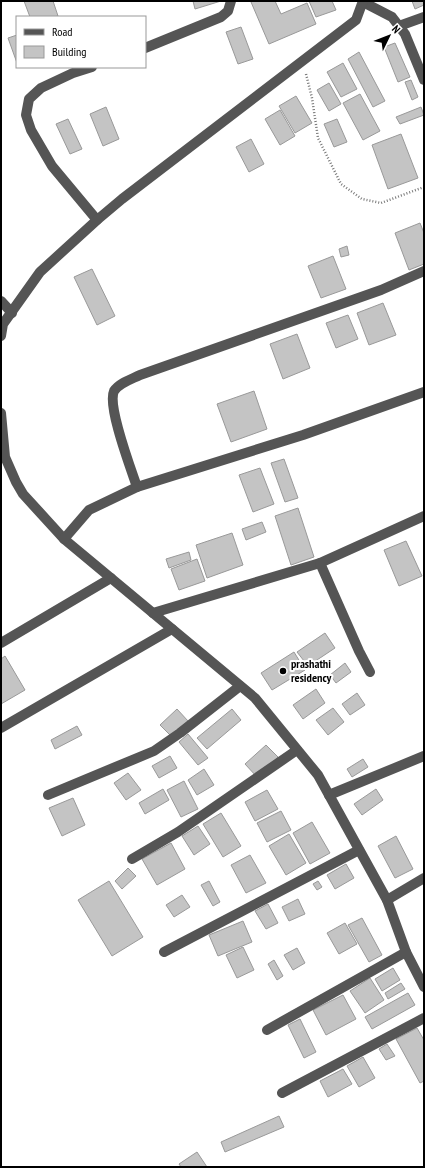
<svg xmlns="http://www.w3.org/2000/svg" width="425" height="1168" font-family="'PT Sans Narrow',sans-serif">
  <rect width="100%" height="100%" fill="#fff"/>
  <g fill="#c4c4c4" stroke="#999">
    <polygon points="24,1 53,1 58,16 54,17 30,17"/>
    <polygon points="193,1 221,1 195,9"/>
    <polygon points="254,1 275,1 281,14 307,3 316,24 269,44 251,2"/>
    <polygon points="309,1 332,1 336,10 316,17"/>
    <polygon points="412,1 424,1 424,5 415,9"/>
    <polygon points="241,27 253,59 238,64 226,32"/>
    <polygon points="17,35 17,63 8,38"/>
    <polygon points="395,43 410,77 398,82 384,47"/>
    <polygon points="359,52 385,101 373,107 348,59"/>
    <polygon points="343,63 357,89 341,97 327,72"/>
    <polygon points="411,80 418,97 412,100 405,82"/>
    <polygon points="329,83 341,104 329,111 317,90"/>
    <polygon points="360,94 380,131 363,140 343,103"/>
    <polygon points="296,96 312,123 295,133 279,106"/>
    <polygon points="106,107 119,139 103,146 90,114"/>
    <polygon points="421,107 424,115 400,124 396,117"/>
    <polygon points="280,110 295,136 280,145 265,119"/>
    <polygon points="68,119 82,149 70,154 56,124"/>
    <polygon points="337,119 347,142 334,147 324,124"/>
    <polygon points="401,134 418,178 388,189 372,145"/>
    <polygon points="251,139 264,164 249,172 236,147"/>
    <polygon points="420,223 424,233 424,264 409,270 395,233"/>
    <polygon points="347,246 349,255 341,257 339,249"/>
    <polygon points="333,256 346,289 321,298 308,266"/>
    <polygon points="92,269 115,316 97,325 74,277"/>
    <polygon points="383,303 396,335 369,345 357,313"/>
    <polygon points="348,315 358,339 336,348 326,323"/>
    <polygon points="297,334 310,368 283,379 270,344"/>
    <polygon points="254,391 267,429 231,442 217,404"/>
    <polygon points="284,459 298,498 285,502 271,463"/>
    <polygon points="260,468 274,504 253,512 239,475"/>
    <polygon points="298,508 314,557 291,565 275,516"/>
    <polygon points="262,522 266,532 246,540 242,529"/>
    <polygon points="232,533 243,565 207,578 196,545"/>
    <polygon points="406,541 422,576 399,586 384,550"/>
    <polygon points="189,552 191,560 169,568 166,559"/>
    <polygon points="197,559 205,581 179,590 171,569"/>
    <polygon points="325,633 335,648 308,666 297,652"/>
    <polygon points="294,652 305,670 272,690 261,673"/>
    <polygon points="5,656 25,690 1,704 1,659"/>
    <polygon points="345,663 351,672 336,683 330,675"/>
    <polygon points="316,689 325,703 303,719 293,705"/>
    <polygon points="357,693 365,705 350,715 342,704"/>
    <polygon points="333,708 344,722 328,735 316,720"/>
    <polygon points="177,709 188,721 171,736 160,725"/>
    <polygon points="232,709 241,720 207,749 197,738"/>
    <polygon points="77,726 82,735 55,749 51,740"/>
    <polygon points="188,734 208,758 198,765 179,742"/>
    <polygon points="266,745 278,757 257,777 245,764"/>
    <polygon points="170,756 177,768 159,778 152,766"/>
    <polygon points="363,759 368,767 352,777 347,769"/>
    <polygon points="204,769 214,785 197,795 188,780"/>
    <polygon points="128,773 141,790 126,800 114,783"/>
    <polygon points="184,781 198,809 181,817 167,790"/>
    <polygon points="163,789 169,800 145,814 139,803"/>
    <polygon points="376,789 383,800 362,815 354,804"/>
    <polygon points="267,790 278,809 255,821 245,802"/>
    <polygon points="73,798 85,825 62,836 49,808"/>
    <polygon points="281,811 291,830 267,842 257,823"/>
    <polygon points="221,813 241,846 223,857 203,824"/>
    <polygon points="312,822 330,853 310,864 293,833"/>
    <polygon points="198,826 210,844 194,855 182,836"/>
    <polygon points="289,834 306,863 286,875 269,846"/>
    <polygon points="396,836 413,869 395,878 378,846"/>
    <polygon points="171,843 185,869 157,885 142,859"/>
    <polygon points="250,855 266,883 246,893 231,865"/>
    <polygon points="346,864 354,878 335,889 327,875"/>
    <polygon points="128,868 136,876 122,889 115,881"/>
    <polygon points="109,881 143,937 112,956 78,900"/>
    <polygon points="209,881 220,902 213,906 201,885"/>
    <polygon points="318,881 322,887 317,890 313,884"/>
    <polygon points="182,895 190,907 174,917 166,905"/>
    <polygon points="298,899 305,914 289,921 282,907"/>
    <polygon points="268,904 278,923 266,929 255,911"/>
    <polygon points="362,918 382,955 369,962 348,925"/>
    <polygon points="243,921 252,942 218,956 209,935"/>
    <polygon points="345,923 357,944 339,954 327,933"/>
    <polygon points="243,947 254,970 237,978 226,955"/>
    <polygon points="297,948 305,963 293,970 284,955"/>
    <polygon points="274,960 283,976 277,980 268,964"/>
    <polygon points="393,968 400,980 382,991 375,979"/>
    <polygon points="370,978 384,1000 365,1013 350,991"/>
    <polygon points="401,983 405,989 388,999 385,993"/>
    <polygon points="408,993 415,1005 372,1029 365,1017"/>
    <polygon points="343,995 356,1019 326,1035 313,1010"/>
    <polygon points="300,1019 316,1052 304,1058 288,1025"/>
    <polygon points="417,1028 424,1040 424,1081 420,1083 396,1039"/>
    <polygon points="387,1044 395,1056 386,1060 379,1049"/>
    <polygon points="363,1057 375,1078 359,1087 347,1066"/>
    <polygon points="343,1069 352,1084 328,1097 320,1081"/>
    <polygon points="279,1116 284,1127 225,1152 221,1142"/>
    <polygon points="197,1152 207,1167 181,1167 179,1164"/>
  </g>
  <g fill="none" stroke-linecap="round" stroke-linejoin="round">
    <polyline stroke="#777" stroke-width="2.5" stroke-dasharray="1 2" stroke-linecap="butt" points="306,74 312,98 318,138 341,184 362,199 381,203 424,187"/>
    <g stroke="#555" stroke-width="10">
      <polyline points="363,2 392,17 405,34 424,80"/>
      <polyline points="399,26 424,17"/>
      <polyline points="145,48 221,17 228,11 231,1"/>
      <polyline points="92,67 73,73 41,88 29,99 26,115 31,130 52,166 97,220"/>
      <polyline points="1,301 12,313"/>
      <polyline points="1,336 3,324 40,272 97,220 122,199 356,20 363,1"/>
      <polyline points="1,413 5,457 16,482 23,494 64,539 255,698 318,775 387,900 406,952 424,987"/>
      <path d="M137,487C131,469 107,406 114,391C119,383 132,379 140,375L381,290L424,271"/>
      <polyline points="64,539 89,510 137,487 303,435 424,392"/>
      <polyline points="153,613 320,563"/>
      <polyline points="1,643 111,578"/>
      <polyline points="370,672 359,651 320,563 424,516"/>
      <polyline points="1,728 172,629"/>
      <polyline points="48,795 154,751 180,733 240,686"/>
      <polyline points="329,795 424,756"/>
      <polyline points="132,859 178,832 297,750"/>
      <polyline points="387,900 424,878"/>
      <polyline points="164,952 359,850"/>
      <polyline points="267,1030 406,952"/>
      <polyline points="282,1093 424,1018"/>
    </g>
  </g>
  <circle fill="#000" stroke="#fff" stroke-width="1.5" cx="283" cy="671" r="4"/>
  <g text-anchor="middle" stroke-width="4" stroke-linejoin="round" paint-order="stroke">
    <g font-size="12" font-weight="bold" fill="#000" stroke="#fff" text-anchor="start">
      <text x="291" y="668">prashathi<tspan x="291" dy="14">residency</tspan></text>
    </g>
  </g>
  <rect width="425" height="1168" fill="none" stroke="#000000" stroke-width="4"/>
  <rect x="16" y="16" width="130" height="52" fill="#ffffff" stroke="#999999"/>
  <rect x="24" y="29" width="20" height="6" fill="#555555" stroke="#999999"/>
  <text x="52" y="36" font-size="12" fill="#000000">Road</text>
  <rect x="24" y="46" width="20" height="12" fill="#c4c4c4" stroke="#999999"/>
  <text x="52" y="56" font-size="12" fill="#000000">Building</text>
  <g transform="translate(389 36) rotate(47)" stroke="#ffffff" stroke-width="3" paint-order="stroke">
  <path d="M0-3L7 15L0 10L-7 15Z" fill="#000000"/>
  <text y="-6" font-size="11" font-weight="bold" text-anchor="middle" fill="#000000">N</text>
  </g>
</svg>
